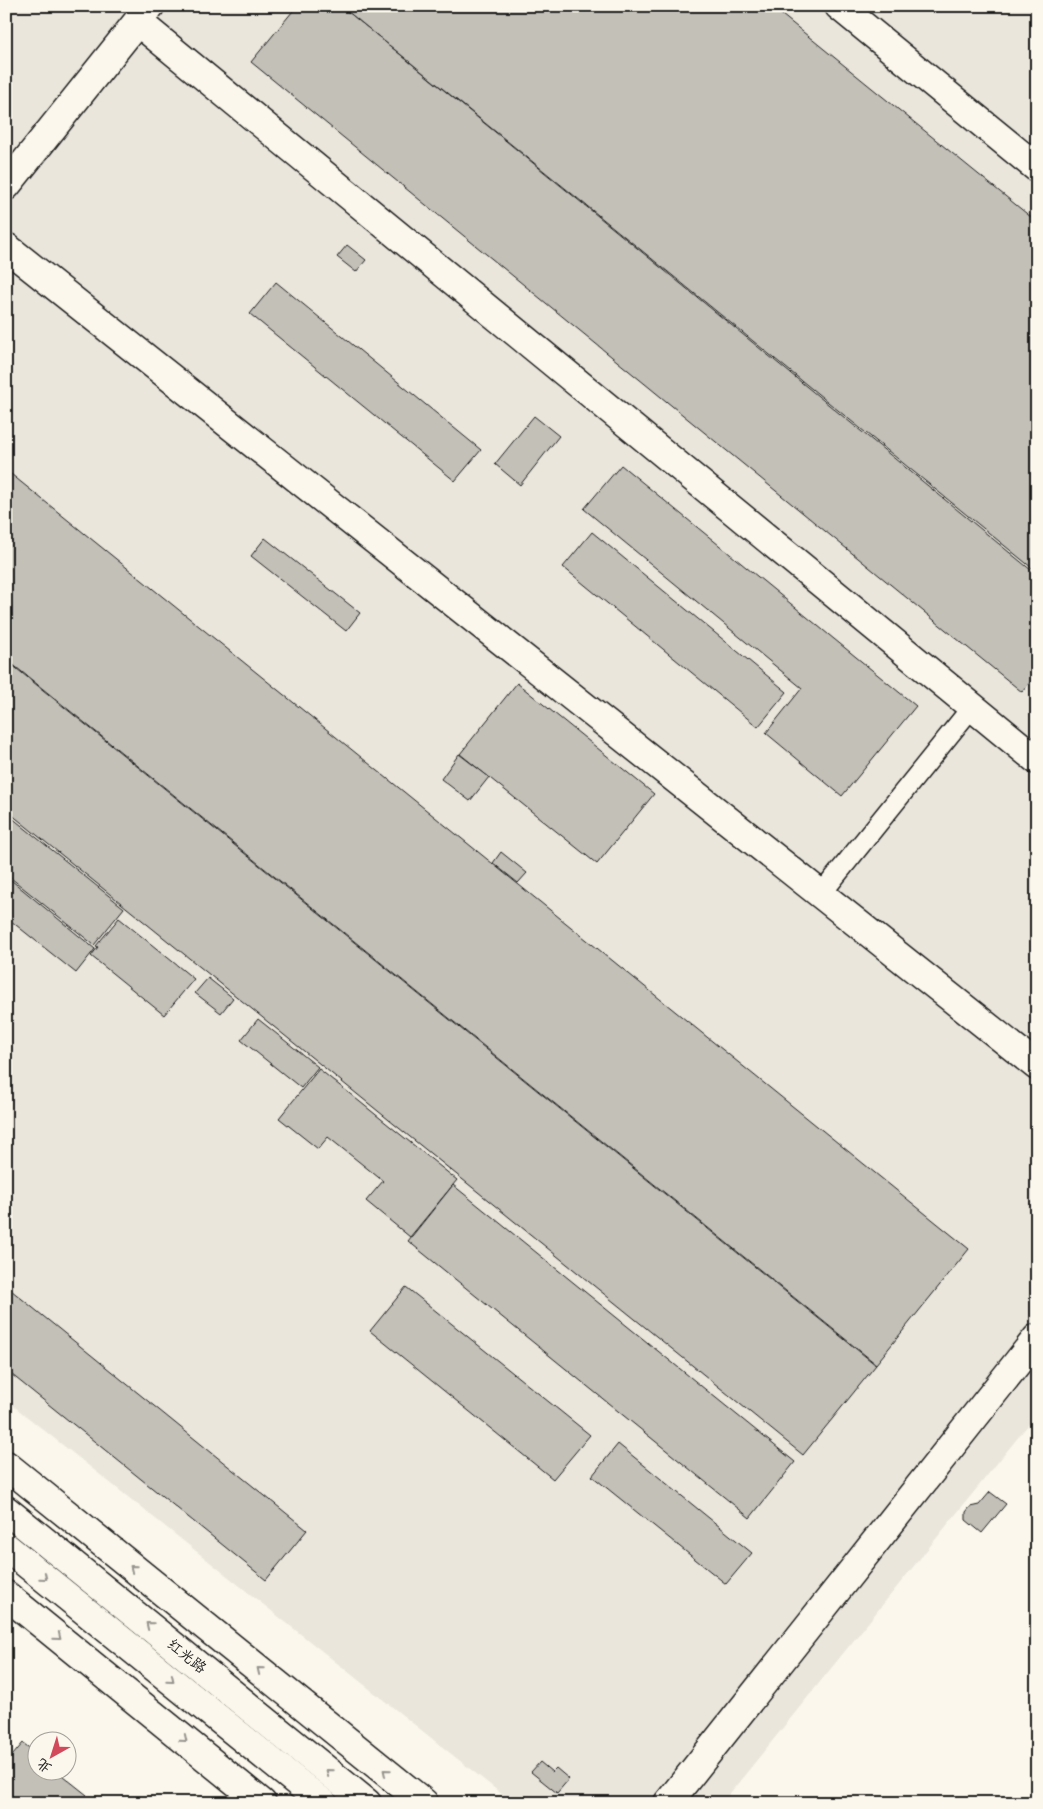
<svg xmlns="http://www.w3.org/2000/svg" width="1043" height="1809" font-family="Sriracha,'LXGW WenKai TC',sans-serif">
  <rect width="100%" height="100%" fill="#fbf7ec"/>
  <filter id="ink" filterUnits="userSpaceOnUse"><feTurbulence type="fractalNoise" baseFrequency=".02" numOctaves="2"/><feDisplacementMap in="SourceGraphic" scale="10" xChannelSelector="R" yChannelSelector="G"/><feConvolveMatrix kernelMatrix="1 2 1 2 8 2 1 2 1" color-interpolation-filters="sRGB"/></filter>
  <g filter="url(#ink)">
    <polygon fill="#eae6dc" points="6,6 1037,6 1037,1414 722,1803 513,1803 6,1400"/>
    <g fill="#c3c0b8" stroke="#1c1c1c">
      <polygon points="297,6 341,6 1037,575 1037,674 1022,692 251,62"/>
      <polygon points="341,6 771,6 1037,222 1037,572"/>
      <polygon points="347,245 366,260 356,272 337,257"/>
      <polygon points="276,282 481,450 455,481 250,314"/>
      <polygon points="534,416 559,436 520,485 495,464"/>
      <polygon points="621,465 916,706 842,796 766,733 802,688 584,509"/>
      <polygon points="6,470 969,1249 876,1364 6,659"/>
      <polygon points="592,532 787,692 758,727 563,567"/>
      <polygon points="265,538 360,613 346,631 251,556"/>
      <polygon points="6,660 876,1365 803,1455 6,810"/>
      <polygon points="517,683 654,794 597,864 460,754"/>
      <polygon points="459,754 489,777 470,801 441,779"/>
      <polygon points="6,813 124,908 94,945 6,874"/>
      <polygon points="501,852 527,873 518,883 493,863"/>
      <polygon points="6,876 95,949 76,973 6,917"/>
      <polygon points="119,918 194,979 164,1015 91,956 98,947 96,946"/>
      <polygon points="208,978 233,998 221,1013 195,993"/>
      <polygon points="258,1019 318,1067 301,1088 241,1040"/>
      <polygon points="319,1069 457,1180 410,1237 366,1201 383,1181 328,1137 318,1149 279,1118"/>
      <polygon points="453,1185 795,1462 750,1518 408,1241"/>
      <polygon points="6,1286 307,1530 266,1580 6,1370"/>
      <polygon points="406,1287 590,1435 553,1479 370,1331"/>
      <polygon points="618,1444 752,1553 726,1584 592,1476"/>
      <polygon points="990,1492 1006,1504 982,1533 966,1520 966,1512 970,1507 979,1505"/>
      <polygon points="23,1743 38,1755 38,1772 58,1772 87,1795 80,1803 6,1803 6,1761 7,1762"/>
      <polygon points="540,1762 552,1772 556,1768 569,1779 557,1793 531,1772"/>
    </g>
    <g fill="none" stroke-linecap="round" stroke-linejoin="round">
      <g stroke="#1c1c1c" stroke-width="22">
        <polyline id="lane" points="821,894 972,707"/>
      </g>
      <g stroke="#1c1c1c" stroke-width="31">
        <g id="street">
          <polyline points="839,6 1037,168"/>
          <polyline points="138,22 1037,760"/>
          <polyline points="6,186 150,6"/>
          <polyline points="6,247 1037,1066"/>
          <polyline points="6,1465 424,1803"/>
          <polyline points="6,1595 262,1803"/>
          <polyline points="668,1803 1037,1338"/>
        </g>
      </g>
      <g stroke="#1c1c1c" stroke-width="31">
        <g id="secondary">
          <polyline points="6,1510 367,1803"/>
          <polyline points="6,1547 323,1803"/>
        </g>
      </g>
      <use href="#lane" stroke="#fbf7ec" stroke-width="19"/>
      <use href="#street" stroke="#fbf7ec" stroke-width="28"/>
      <use href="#secondary" stroke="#fbf7ec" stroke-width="28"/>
    </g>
    <defs><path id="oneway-chevron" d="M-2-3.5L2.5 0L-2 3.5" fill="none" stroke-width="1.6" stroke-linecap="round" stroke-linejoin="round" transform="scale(1.25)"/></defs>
    <g stroke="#97948e">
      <use href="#oneway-chevron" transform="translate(133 1568) rotate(-141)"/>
      <use href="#oneway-chevron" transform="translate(44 1577) rotate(39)"/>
      <use href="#oneway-chevron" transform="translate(149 1625) rotate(-141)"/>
      <use href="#oneway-chevron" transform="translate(58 1637) rotate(39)"/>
      <use href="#oneway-chevron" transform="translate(260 1670) rotate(-141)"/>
      <use href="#oneway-chevron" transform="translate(171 1679) rotate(39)"/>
      <use href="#oneway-chevron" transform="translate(184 1739) rotate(39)"/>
      <use href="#oneway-chevron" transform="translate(329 1772) rotate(-141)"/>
      <use href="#oneway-chevron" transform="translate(386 1772) rotate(-141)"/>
    </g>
  </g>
  <g text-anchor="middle" stroke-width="4.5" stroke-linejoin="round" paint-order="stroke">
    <g font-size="15" fill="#1c1c1c" stroke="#fbf7ec">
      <text transform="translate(187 1656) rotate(39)" y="5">红光路</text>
    </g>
  </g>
  <rect width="1043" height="1809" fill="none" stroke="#fbf7ec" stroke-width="25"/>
  <rect x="12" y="12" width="1018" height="1784" fill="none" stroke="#1c1c1c" stroke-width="2" filter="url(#ink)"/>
  <g transform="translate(52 1756) rotate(219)"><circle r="24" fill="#fbf7ec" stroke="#a29f99"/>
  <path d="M0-4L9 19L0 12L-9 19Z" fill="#d1495b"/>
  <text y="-8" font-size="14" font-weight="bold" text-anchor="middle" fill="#1c1c1c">北</text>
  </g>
</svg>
